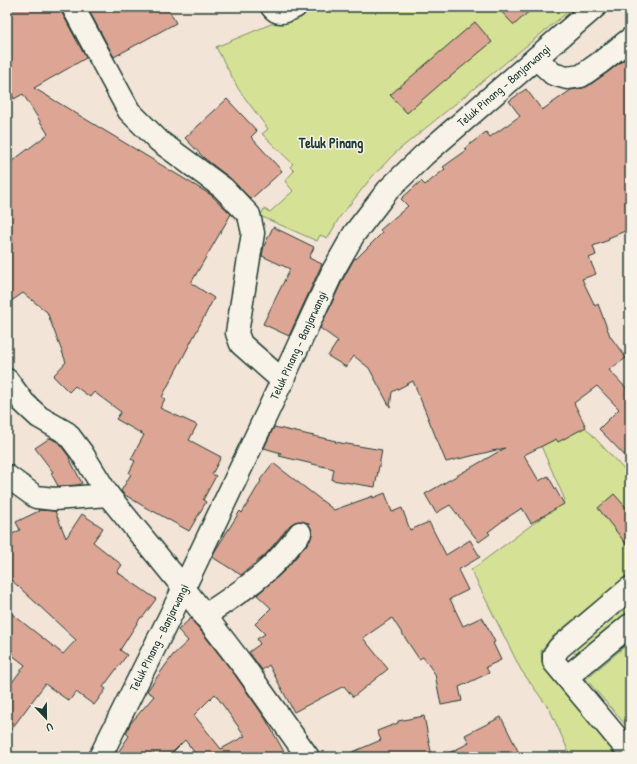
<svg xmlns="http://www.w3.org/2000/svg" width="637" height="764" font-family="'Patrick Hand',sans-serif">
  <rect width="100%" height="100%" fill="#f2e4d7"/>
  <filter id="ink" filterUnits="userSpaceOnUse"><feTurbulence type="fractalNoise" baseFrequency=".025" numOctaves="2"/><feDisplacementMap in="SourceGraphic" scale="8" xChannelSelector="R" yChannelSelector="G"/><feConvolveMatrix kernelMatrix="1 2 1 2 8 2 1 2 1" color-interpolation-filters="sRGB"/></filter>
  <g filter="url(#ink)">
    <g fill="#d5e194" stroke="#7a8f64">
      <polygon points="312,7 574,7 395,153 371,178 339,218 328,238 320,235 317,241 260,216 264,209 270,212 293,191 285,181 294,171 290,167 293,164 262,134 268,129 239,90 216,47"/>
      <polygon points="583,425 630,476 630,573 551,638 541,651 542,663 621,757 571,757 550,710 521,670 471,570 565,500 541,446"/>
      <polygon points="630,599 630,615 579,658 571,649"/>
      <polygon points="630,642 630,730 586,679"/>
    </g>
    <g fill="#dda694" stroke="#1f3d34" fill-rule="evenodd">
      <polygon points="7,7 61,7 62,13 86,58 34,88 211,195 231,214 191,283 214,298 162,397 165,399 160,408 197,425 189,440 221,457 212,474 216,476 203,500 206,502 189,531 153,511 153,512 125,495 121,491 131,474 129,473 135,461 131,459 144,435 116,419 121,412 94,392 90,397 75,386 69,392 53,376 66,362 47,312 23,293 7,304 7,165 48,134 23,94 14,99 12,94 7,97"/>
      <polygon points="87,7 167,7 176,23 114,57"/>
      <polygon points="497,7 534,7 514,25"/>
      <polygon points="475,22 492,42 445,81 445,80 407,113 390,95"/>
      <polygon points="630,55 630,229 608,238 609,240 593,246 596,255 589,258 596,274 582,279 595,306 598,304 610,336 626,358 609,370 630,392 630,461 599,429 619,409 597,386 574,403 586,427 558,442 556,439 524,455 539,481 548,476 564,504 531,523 522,508 505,519 488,532 490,534 479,542 450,505 436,513 425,494 505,448 446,462 413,381 392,392 390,407 369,368 354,356 346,367 328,356 338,341 320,328 344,277 354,259 355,258 356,259 382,233 380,230 408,206 401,199 421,181 425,185 445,169 443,167 467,150 465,148 486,132 490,137 520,116 509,101 526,89 542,110 571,90 583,88 588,86 608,72"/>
      <polygon points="227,99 257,131 251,137 282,171 251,199 230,178 204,158 185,138"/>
      <polygon points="273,227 314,247 309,258 322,264 289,336 263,324 290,269 262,256 264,246"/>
      <polygon points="274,427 336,441 335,442 382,450 375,487 332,480 334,469 279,456 281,453 264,448"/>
      <polygon points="50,438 59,443 70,458 69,458 82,483 78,485 58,486 51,473 53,472 35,448"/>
      <polygon points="273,463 334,510 373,496 373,498 385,493 392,512 402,508 410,530 429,522 446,555 470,540 480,557 458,570 468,590 450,599 463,626 482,617 495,642 493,643 501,660 486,667 489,673 459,687 462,701 441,705 435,674 423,657 419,659 392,618 363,638 388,669 353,697 344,686 294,712 269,665 262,670 249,652 260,644 257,639 265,634 255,624 271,608 257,595 283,572 301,551 310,541 312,535 311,528 308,523 302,521 295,522 290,525 266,554 241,575 212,557 215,551 240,511 242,513 261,481 260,480"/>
      <polygon points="614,494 630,512 630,549 598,508"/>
      <polygon points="38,510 55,511 66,538 82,514 103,528 93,542 122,565 117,572 156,599 143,617 141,617 120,650 127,655 103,687 106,689 94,705 76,692 69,701 45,684 7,735 7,689 25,665 7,651 7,610 63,654 76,640 7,576 7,537 20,530 16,522 39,511"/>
      <path d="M191,618L194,623L197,626L235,675L265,718L287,757H198L185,740L168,757H115L129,736L126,733L130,724L154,696L147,691L173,655L188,641L178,630ZM215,694L245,736L221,749L194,715Z"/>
      <polygon points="424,716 432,757 341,757 381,740 377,731 398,723 398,721"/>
      <polygon points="501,717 521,757 441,757 469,743 465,735"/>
    </g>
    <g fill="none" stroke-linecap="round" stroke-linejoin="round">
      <g stroke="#1f3d34" stroke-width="25">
        <g id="minor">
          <polyline points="73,7 129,111 159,141 223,188 249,215 253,233 237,333 241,344 283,381"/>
          <path d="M272,7C279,16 286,11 295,7"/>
          <polyline points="536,58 553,74 567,78 581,76 601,62 630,39"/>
          <polyline points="7,380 24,403 39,417 67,433 82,453 108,495 183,587 245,668 308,757"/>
          <polyline points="7,476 36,497 54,499 108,495"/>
          <polyline points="630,588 559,648 554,655 554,662 630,753"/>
          <path d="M204,616C225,602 246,589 265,572C278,561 289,547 300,533"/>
          <polyline points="567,677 630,625"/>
        </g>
      </g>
      <g stroke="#1f3d34" stroke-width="25">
        <g id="major">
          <path id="s1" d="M100,757L180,596L268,411L333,271L354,234L388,190L424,155L595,7"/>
        </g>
      </g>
      <use href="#minor" stroke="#f7f3e8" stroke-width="22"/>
      <use href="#major" stroke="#f7f3e8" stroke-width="22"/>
    </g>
  </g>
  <g text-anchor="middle" stroke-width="3" stroke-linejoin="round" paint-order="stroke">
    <g font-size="12" fill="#1f3d34" stroke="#f7f3e8">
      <text dy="4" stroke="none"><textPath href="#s1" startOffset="793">Teluk Pinang - Banjarwangi</textPath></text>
      <text dy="4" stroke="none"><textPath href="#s1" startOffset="457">Teluk Pinang - Banjarwangi</textPath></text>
      <text dy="4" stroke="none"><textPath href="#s1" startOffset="133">Teluk Pinang - Banjarwangi</textPath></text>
    </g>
    <g font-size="14" font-weight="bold" fill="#1f3d34" stroke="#f7f3e8">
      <text x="331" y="148">Teluk Pinang</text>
    </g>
  </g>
  <rect width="637" height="764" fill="none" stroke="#f7f3e8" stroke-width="24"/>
  <rect x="12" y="12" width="613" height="740" fill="none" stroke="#1f3d34" stroke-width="1.5" filter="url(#ink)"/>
  <g transform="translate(46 718) rotate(158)" stroke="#f7f3e8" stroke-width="3" paint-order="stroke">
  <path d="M0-3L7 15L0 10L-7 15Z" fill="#1f3d34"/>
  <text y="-6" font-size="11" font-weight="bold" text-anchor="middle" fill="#1f3d34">U</text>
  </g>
</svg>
